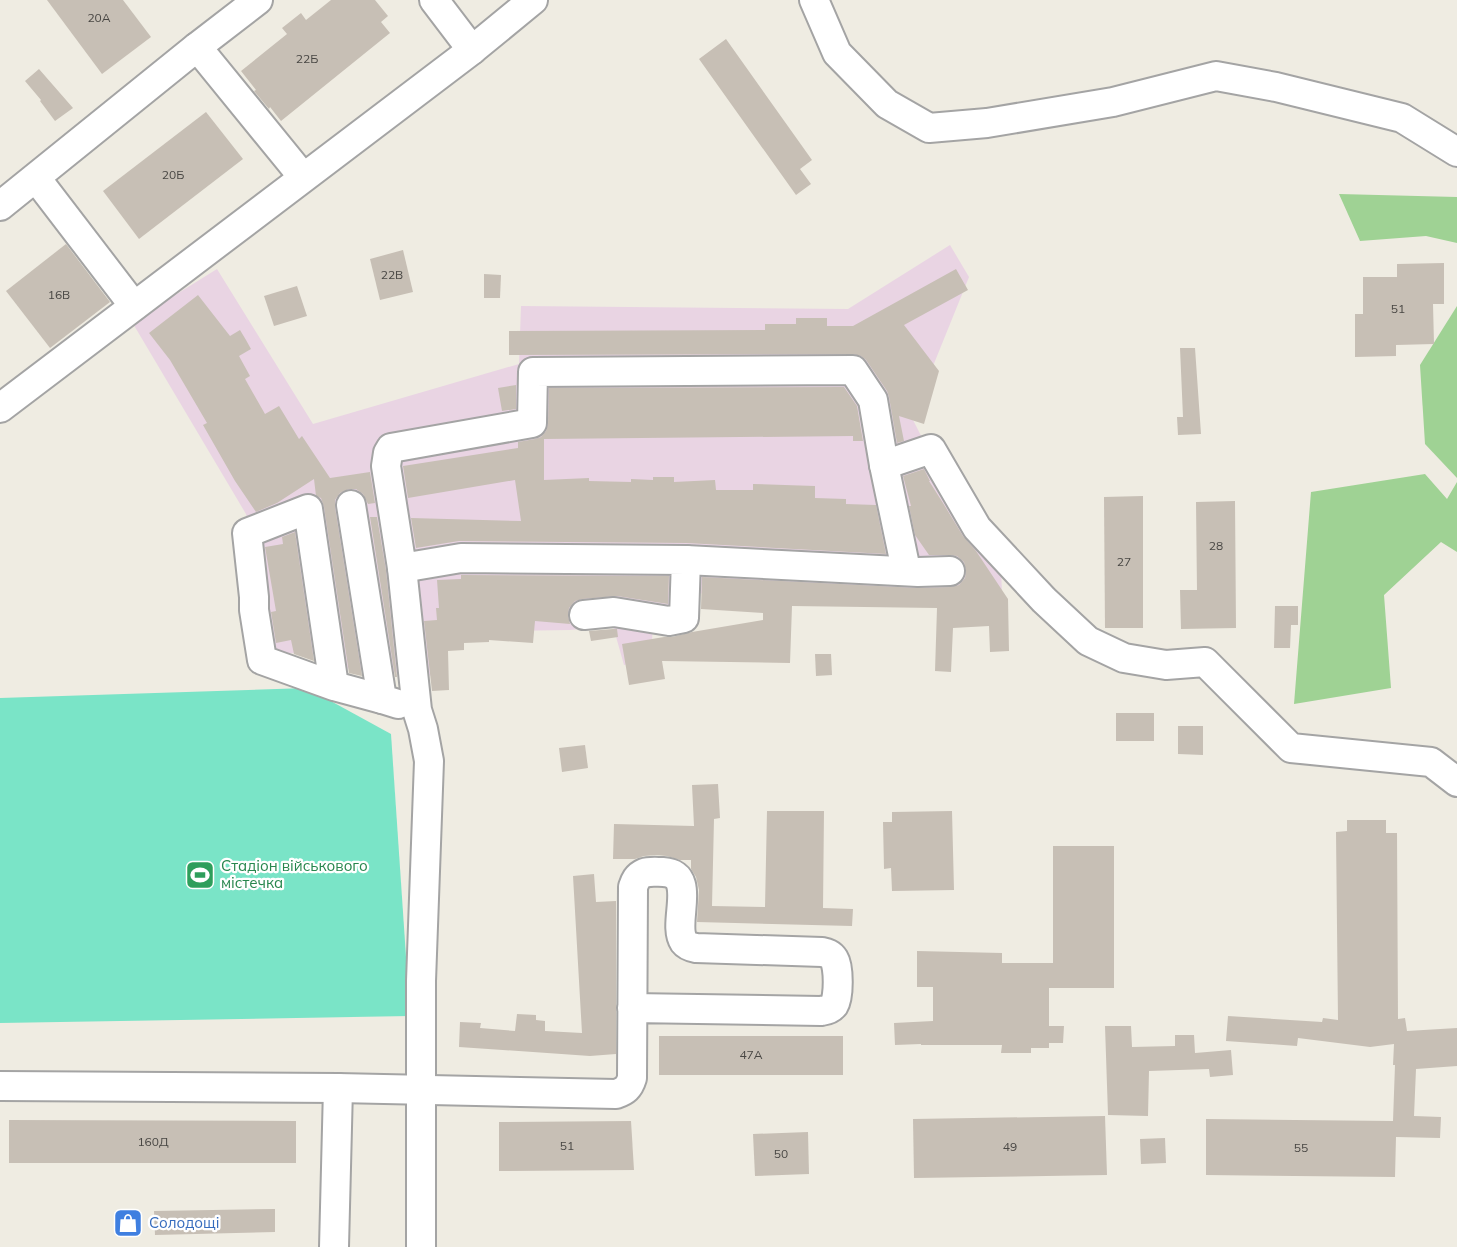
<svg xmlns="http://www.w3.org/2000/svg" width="1457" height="1247" font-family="Mulish,sans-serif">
  <rect width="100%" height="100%" fill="#efece2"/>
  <polygon fill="#e9d4e3" points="950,245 969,277 912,418 977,546 1000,547 1003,615 967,599 686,593 653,623 651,659 624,665 613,626 570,630 445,632 447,677 343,668 337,655 262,652 263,597 246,514 132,322 217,269 313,424 519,364 521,306 848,309"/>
  <g fill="#9fd294">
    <polygon points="1339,194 1457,197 1457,243 1426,236 1360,241"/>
    <polygon points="1457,306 1457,478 1425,444 1420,365"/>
    <polygon points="1425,474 1447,499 1457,482 1457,552 1441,542 1384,595 1391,688 1294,704 1311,492"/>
  </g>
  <polygon fill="#7ae4c7" points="307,688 391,734 410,1016 0,1023 0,698"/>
  <g fill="#c7bfb5">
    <polygon points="47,0 123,0 151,37 102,74"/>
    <polygon points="331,0 375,0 388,16 381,22 390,33 281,121 270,107 269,109 254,91 256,90 241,71 287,34 282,28 301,13 306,20"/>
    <polygon points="726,39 812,160 800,169 811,184 796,195 699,59"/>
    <polygon points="39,69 73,108 55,121 40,101 41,100 25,81"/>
    <polygon points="206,112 243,159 139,239 103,191"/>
    <polygon points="66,244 110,302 50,348 6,291"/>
    <polygon points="403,250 413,292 380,300 370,259"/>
    <polygon points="1444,263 1444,304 1433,304 1434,344 1396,345 1396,356 1355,357 1355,314 1363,314 1363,277 1397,277 1397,264"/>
    <polygon points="956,269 968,290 904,325 939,371 924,424 899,416 904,441 897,443 889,397 887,391 866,360 861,356 853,354 509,355 509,331 765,330 765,324 796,324 796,318 827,318 827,326 853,326"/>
    <polygon points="484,274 501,275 500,298 484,298"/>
    <polygon points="297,286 307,316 274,326 264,296"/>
    <polygon points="198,295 230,336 240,330 246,340 251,349 239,356 250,376 245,379 265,414 279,406 299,439 302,436 330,478 370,472 375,503 368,504 363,494 356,489 349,489 340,493 335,500 335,507 362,676 349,673 324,507 321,498 316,496 314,479 277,503 256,512 235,481 203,425 207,423 170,360 149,333"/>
    <polygon points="1180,348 1195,348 1201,434 1178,435 1177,417 1183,417"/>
    <polygon points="516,385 516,409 502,411 498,388"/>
    <polygon points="844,387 857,406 863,441 853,441 853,436 544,439 544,480 589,478 589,481 631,482 631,479 653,480 653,477 674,477 674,482 715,480 716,490 753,490 753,484 815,486 815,498 846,499 846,504 876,505 886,554 686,543 459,541 416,548 411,518 521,521 515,480 408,498 403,466 518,448 518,442 535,439 541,437 546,431 548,424 549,388"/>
    <polygon points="924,469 930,481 929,481 943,503 963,536 976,551 1008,599 1009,651 990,652 989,626 953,628 951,672 935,671 937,608 792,606 790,663 662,661 665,679 629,685 622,644 664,637 672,637 692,632 763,620 763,613 701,609 702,577 917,588 951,587 959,585 965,578 966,571 964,562 957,556 950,555 929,555 915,535 909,506 911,506 903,476"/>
    <polygon points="1143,496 1143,628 1105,628 1104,497"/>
    <polygon points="1235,501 1236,628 1181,629 1180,590 1197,590 1196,502"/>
    <polygon points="370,517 377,517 386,570 397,677 395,677"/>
    <polygon points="295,532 314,661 294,654 291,640 276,643 271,612 276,611 265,547 283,544 282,537"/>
    <polygon points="461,575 669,576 668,604 617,596 582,599 575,601 569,608 568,616 570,624 535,621 533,643 489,640 489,642 464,643 464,650 448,651 449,690 432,691 424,621 437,620 436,608 439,608 437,580 461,579"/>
    <polygon points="1275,606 1298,606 1298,625 1291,625 1290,648 1274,648"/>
    <polygon points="613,629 617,629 618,637 591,641 589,631"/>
    <polygon points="815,654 831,654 832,675 816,676"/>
    <rect x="1116" y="713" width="38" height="28"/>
    <polygon points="1178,726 1203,726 1203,755 1178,754"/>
    <polygon points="585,745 588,768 562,772 559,748"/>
    <polygon points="718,784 720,818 714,819 712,906 765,907 767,811 824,811 823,908 853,909 852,926 697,922 699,890 696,877 691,869 691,860 680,860 667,856 656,855 644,856 635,859 613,859 614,824 694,826 692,785"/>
    <polygon points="952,811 954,890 892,891 891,868 884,869 883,822 892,822 892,812"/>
    <polygon points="1347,820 1386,820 1386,833 1397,833 1398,1019 1405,1018 1407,1031 1457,1028 1457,1066 1416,1069 1414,1116 1441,1117 1440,1138 1396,1137 1395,1177 1206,1175 1206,1119 1393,1121 1395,1065 1393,1065 1394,1044 1370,1047 1298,1038 1297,1046 1226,1041 1228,1016 1322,1022 1323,1018 1338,1020 1336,832 1347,831"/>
    <polygon points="1053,846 1114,846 1114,988 1049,988 1049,1026 1064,1026 1063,1043 1049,1043 1049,1048 1031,1048 1031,1053 1001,1053 1002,1045 921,1045 921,1044 895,1045 894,1023 933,1021 933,987 917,987 917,951 1002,953 1002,963 1053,963"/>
    <polygon points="594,874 596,902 616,901 616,1054 590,1056 459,1047 460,1022 481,1023 480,1028 515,1031 517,1014 536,1015 536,1020 545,1021 545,1031 582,1033 573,876"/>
    <polygon points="1105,1026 1131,1026 1132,1047 1175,1046 1175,1035 1194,1035 1195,1053 1231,1050 1233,1075 1210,1077 1209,1069 1149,1071 1148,1116 1108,1115"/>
    <rect x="659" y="1036" width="184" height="39"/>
    <polygon points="1105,1116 1107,1175 914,1178 913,1119"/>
    <polygon points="9,1120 296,1121 296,1163 9,1163"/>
    <polygon points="631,1121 634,1170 499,1171 499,1122"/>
    <polygon points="808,1132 809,1174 755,1176 753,1134"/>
    <polygon points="1165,1138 1166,1163 1141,1164 1140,1139"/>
    <polygon points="275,1209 275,1232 155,1235 154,1211"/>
  </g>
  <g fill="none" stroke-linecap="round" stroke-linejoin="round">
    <g stroke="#a4a4a4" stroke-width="32">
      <g id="minor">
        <polyline points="434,0 472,50"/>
        <polyline points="814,0 837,53 887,104 929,128 987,123 1113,102 1216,76 1276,87 1402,118 1457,152"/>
        <polyline points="197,47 303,177"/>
        <polyline points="36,178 134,306"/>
        <polyline points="0,206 197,47 258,0"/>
        <polyline points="0,408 472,50 533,0"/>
        <polyline points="884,465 931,449 977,528 1044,600 1088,641 1124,658 1166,665 1205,662 1291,748 1431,762 1457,782"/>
        <polyline points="351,505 382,699 398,704"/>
        <polyline points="686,560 918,572 950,571"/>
        <polyline points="402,568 417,710 423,729 429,761 421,981 421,1247"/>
        <polyline points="584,615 614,612 669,621 684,618 686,560 461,558 402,568 386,466 388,453 391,448 532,423 533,372 853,370 873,400 884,465 906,570"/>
        <polyline points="334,686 262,660 254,610 254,597 247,533 308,509 334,686 382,699"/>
        <path d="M0,1086L338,1088L616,1094C625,1091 629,1088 632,1078L633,887C635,881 637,876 644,873C650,871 657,872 663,872C699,874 671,923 684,942C687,946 691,947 696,948L822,952C827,953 831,954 834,959C839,967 839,997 834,1005C830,1010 826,1010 821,1011L632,1008"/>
        <polyline points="334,1247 338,1088"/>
      </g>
    </g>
    <use href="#minor" stroke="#fff" stroke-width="28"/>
  </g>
  <defs>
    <g id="stadium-square" transform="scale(1.5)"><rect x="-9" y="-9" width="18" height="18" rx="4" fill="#2e9e5b" stroke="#fff"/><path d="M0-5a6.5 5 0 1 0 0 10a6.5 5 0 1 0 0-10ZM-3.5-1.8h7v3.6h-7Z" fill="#fff"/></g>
    <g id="shop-square" transform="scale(1.5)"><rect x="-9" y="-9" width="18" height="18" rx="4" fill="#3f7fe0" stroke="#fff"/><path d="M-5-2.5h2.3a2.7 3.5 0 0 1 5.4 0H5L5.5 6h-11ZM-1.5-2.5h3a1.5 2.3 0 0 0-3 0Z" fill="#fff"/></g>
  </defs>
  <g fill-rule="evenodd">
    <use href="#stadium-square" x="200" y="875"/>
    <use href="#shop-square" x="128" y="1223"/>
  </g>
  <g text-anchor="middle" stroke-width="4.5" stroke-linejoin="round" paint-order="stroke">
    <g font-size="12" fill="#484643">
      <text x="99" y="22">20А</text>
      <text x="307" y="63">22Б</text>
      <text x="173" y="179">20Б</text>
      <text x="392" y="279">22В</text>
      <text x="59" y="299">16В</text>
      <text x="1398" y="313">51</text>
      <text x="1216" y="550">28</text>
      <text x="1124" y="566">27</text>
      <text x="751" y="1059">47А</text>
      <text x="153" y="1146">160Д</text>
      <text x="567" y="1150">51</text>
      <text x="1010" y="1151">49</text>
      <text x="1301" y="1152">55</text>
      <text x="781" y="1158">50</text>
    </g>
    <g font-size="15" fill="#27864d" stroke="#fff" text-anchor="start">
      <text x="221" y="871">Стадіон військового<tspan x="221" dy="17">містечка</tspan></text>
    </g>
    <g font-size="15" fill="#366cbe" stroke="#fff" text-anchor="start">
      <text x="149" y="1228">Солодощі</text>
    </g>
  </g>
</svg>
